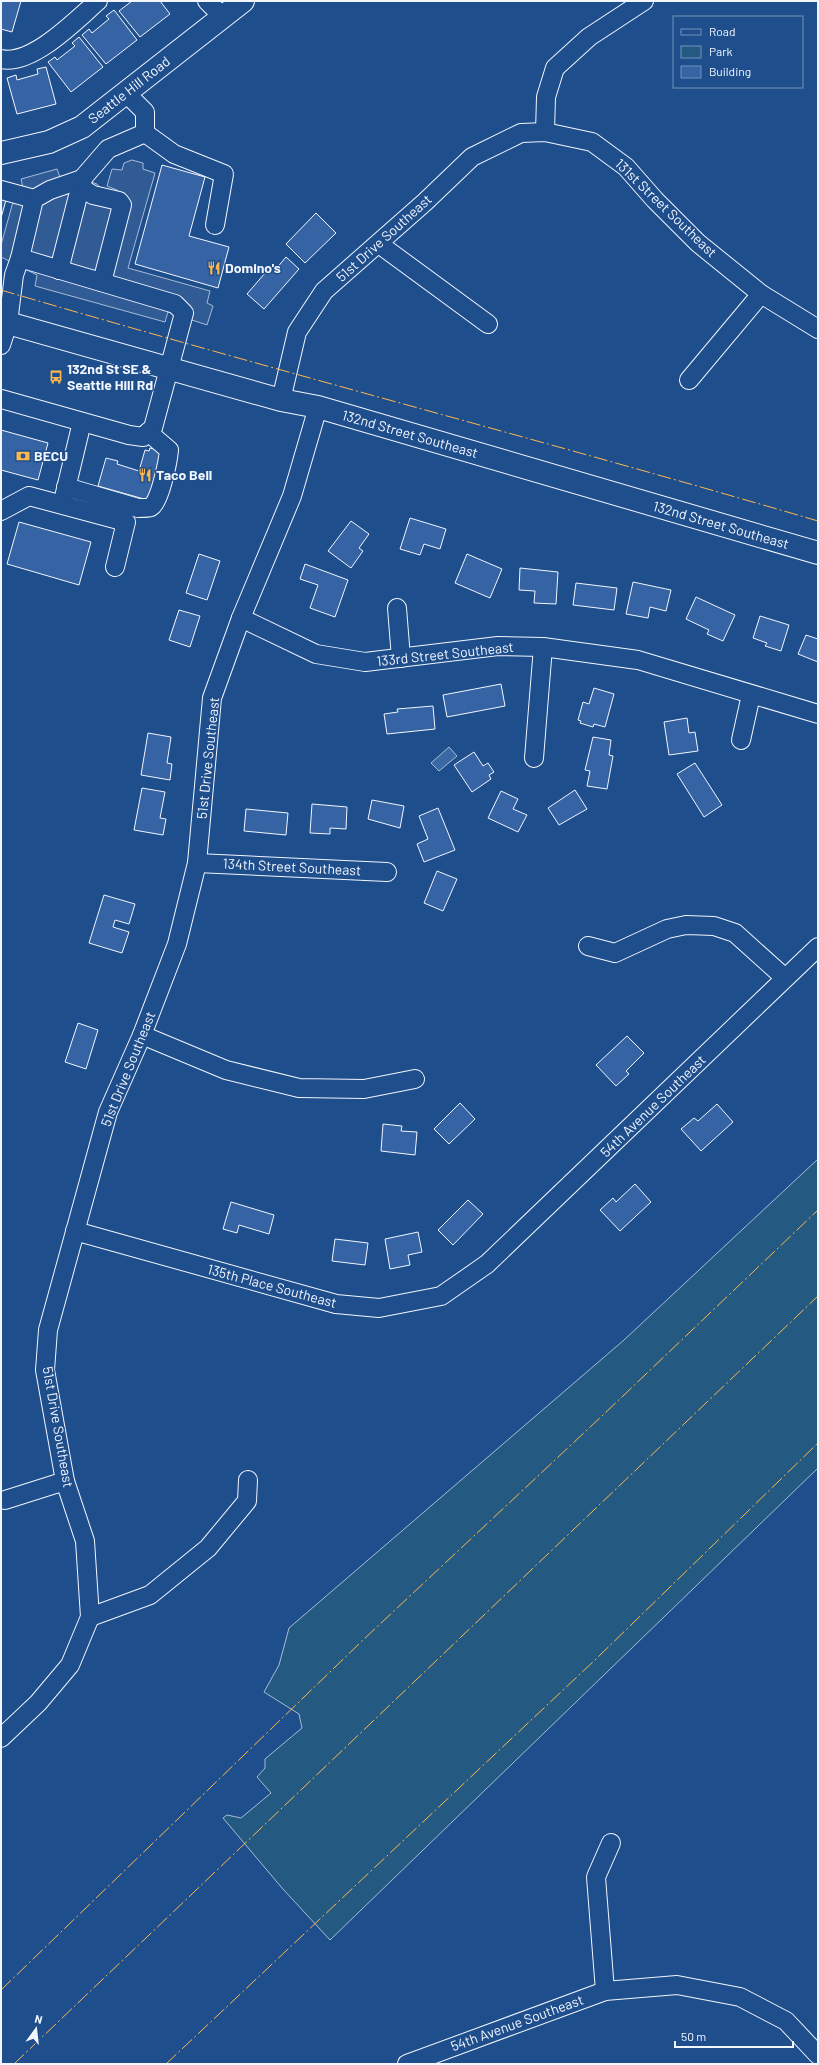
<svg xmlns="http://www.w3.org/2000/svg" width="819" height="2065" font-family="Barlow,sans-serif">
  <rect width="100%" height="100%" fill="#1f4e8c"/>
  <polygon fill="#245a82" stroke="#a8bbd7" points="818,1159 818,1468 330,1940 282,1888 223,1818 227,1815 241,1818 271,1793 257,1777 265,1768 265,1759 302,1728 299,1714 264,1692 279,1665 289,1628 624,1340"/>
  <polygon fill="#305b95" stroke="#a8bbd7" points="132,160 143,163 143,169 155,173 128,268 210,291 207,303 213,306 207,325 168,312 165,322 35,286 37,275 1,257 1,245 13,202 23,188 21,179 57,169 61,180 76,177 97,184 101,189 118,192 117,190 107,186 112,169 122,170 124,163"/>
  <polygon fill="#3b69a3" stroke="#a8bbd7" points="449,747 457,756 439,771 431,763"/>
  <g fill="#3563a3" stroke="#f2f6ff">
    <polygon points="1,1 21,1 12,32 1,29"/>
    <polygon points="132,1 160,1 170,14 140,37 119,11"/>
    <polygon points="114,10 137,40 106,64 82,35 89,29 92,33 109,19 106,16"/>
    <polygon points="79,37 103,67 71,92 48,62 55,57 57,60 75,46 72,43"/>
    <polygon points="46,67 56,104 17,114 7,78 16,75 17,80 38,74 37,69"/>
    <polygon points="162,165 205,177 189,236 229,247 218,288 135,264"/>
    <polygon points="1,199 6,200 1,218"/>
    <polygon points="316,213 336,233 305,263 286,244"/>
    <polygon points="286,257 299,269 264,309 247,294 272,265 276,269"/>
    <polygon points="1,430 48,443 38,480 1,470"/>
    <polygon points="150,448 161,451 151,501 98,486 106,458 118,461 117,464 139,471 145,450 149,451"/>
    <polygon points="410,518 446,529 440,549 424,544 420,555 400,549"/>
    <polygon points="351,521 369,534 359,548 363,551 351,568 328,551"/>
    <polygon points="19,522 91,542 79,585 7,564"/>
    <polygon points="199,554 220,561 207,600 186,593"/>
    <polygon points="467,554 502,569 490,598 455,583"/>
    <polygon points="305,564 348,580 335,617 310,608 318,585 300,579"/>
    <polygon points="520,568 558,572 556,604 534,603 535,591 519,590"/>
    <polygon points="633,582 671,590 666,611 650,607 648,618 626,614"/>
    <polygon points="576,583 617,588 614,610 573,605"/>
    <polygon points="696,597 735,615 723,641 707,634 709,630 686,619"/>
    <polygon points="179,610 200,616 190,647 169,640"/>
    <polygon points="760,616 789,625 781,651 765,646 767,643 753,638"/>
    <polygon points="806,635 818,639 818,662 798,654"/>
    <polygon points="501,684 505,706 447,717 443,695"/>
    <polygon points="594,688 614,694 605,727 594,724 593,727 580,723 581,721 578,720 583,702 589,704"/>
    <polygon points="433,706 435,729 387,734 384,714 398,712 397,709"/>
    <polygon points="687,718 689,733 695,732 698,751 669,755 664,722"/>
    <polygon points="148,733 171,737 167,763 172,764 170,780 141,775"/>
    <polygon points="593,737 611,740 609,755 613,756 607,789 587,786 590,771 585,770"/>
    <polygon points="474,752 483,766 488,763 494,772 489,775 491,779 472,792 454,765"/>
    <polygon points="695,763 722,805 704,817 677,774"/>
    <polygon points="142,788 165,792 160,818 166,819 163,835 134,830"/>
    <polygon points="575,790 587,809 559,825 548,808"/>
    <polygon points="501,791 518,799 513,809 527,815 518,832 488,818"/>
    <polygon points="372,800 404,806 400,828 368,819"/>
    <polygon points="312,804 347,807 346,829 330,828 330,834 310,833"/>
    <polygon points="438,808 455,850 424,862 417,844 428,839 419,816"/>
    <polygon points="246,809 288,813 286,835 244,831"/>
    <polygon points="437,871 457,879 443,911 424,903"/>
    <polygon points="104,895 135,904 129,924 115,920 113,927 129,932 122,953 89,943"/>
    <polygon points="78,1023 98,1030 86,1069 65,1062"/>
    <polygon points="627,1036 644,1053 626,1071 629,1074 616,1086 596,1065"/>
    <polygon points="460,1103 475,1119 449,1144 434,1129"/>
    <polygon points="717,1104 733,1122 701,1151 681,1129 694,1118 698,1121"/>
    <polygon points="383,1124 402,1126 401,1131 417,1132 415,1155 381,1151"/>
    <polygon points="635,1184 651,1202 620,1231 600,1210 613,1198 616,1202"/>
    <polygon points="468,1200 483,1214 453,1245 438,1230"/>
    <polygon points="231,1202 274,1215 269,1234 239,1225 237,1233 223,1229"/>
    <polygon points="418,1232 422,1252 408,1255 410,1265 390,1269 385,1239"/>
    <polygon points="335,1239 368,1243 365,1265 332,1261"/>
  </g>
  <g fill="none" stroke-linecap="round" stroke-linejoin="round">
    <g stroke="#f2f6ff" stroke-width="20">
      <g id="minor">
        <polyline points="207,1 223,17"/>
        <path d="M1,59C32,66 76,20 98,1"/>
        <polyline points="545,132 546,97 555,68 589,37 644,1"/>
        <polyline points="145,133 174,154 224,174 215,225"/>
        <polyline points="82,179 83,189 93,195 119,201 122,205 102,282"/>
        <polyline points="1,190 34,199"/>
        <polyline points="379,244 488,324"/>
        <polyline points="59,270 78,196 83,189"/>
        <polyline points="1,345 8,323 14,275 20,258"/>
        <polyline points="689,380 761,294"/>
        <polyline points="1,399 129,435 143,437 153,428 184,313 175,304 20,258 34,199 50,190 82,179 108,149 145,133 145,112 126,93"/>
        <polyline points="281,400 297,332 324,291 425,202 472,157 521,133 545,132 592,142 626,167 655,200 698,243 761,294 818,329"/>
        <path d="M66,487L138,508C142,508 148,508 151,507C160,502 168,461 169,450L148,432"/>
        <polyline points="64,497 82,422"/>
        <polyline points="1,511 29,496 126,522 115,567"/>
        <polyline points="397,608 401,658"/>
        <polyline points="241,618 316,654 365,662 498,646 543,647 638,660 818,714"/>
        <polyline points="741,740 751,695"/>
        <polyline points="534,758 543,647"/>
        <polyline points="197,863 387,872"/>
        <polyline points="588,946 615,953 667,929 686,925 714,926 735,933 785,978"/>
        <polyline points="142,1035 226,1070 299,1088 364,1089 415,1079"/>
        <polyline points="75,1231 336,1304 379,1308 441,1296 487,1264 818,947"/>
        <polyline points="5,1500 65,1481"/>
        <polyline points="90,1617 150,1595 208,1548 247,1501 248,1480"/>
        <polyline points="1,1738 38,1703 70,1665 90,1617 85,1541 65,1481 45,1370 48,1330 108,1112 142,1035 177,944 197,863 212,698 241,618 292,496 318,407"/>
        <polyline points="605,1991 596,1877 611,1843"/>
        <polyline points="407,2064 605,1991 677,1985 740,1997 786,2021 818,2055"/>
      </g>
    </g>
    <g stroke="#f2f6ff" stroke-width="24">
      <g id="major">
        <polyline points="1,153 49,142 82,127 243,1"/>
        <polyline points="1,321 281,400 318,407 818,553"/>
      </g>
    </g>
    <use href="#minor" stroke="#1f4e8c" stroke-width="18"/>
    <use href="#major" stroke="#1f4e8c" stroke-width="22"/>
    <g stroke="#ffb74d" stroke-width="1" stroke-dasharray="14 3 2 3" stroke-linecap="butt">
      <path d="M1,290C272,370 546,441 818,521"/>
      <polyline points="1,1990 363,1640 603,1415 818,1210"/>
      <polyline points="14,2064 818,1296"/>
      <polyline points="166,2064 596,1659 818,1443"/>
    </g>
  </g>
  <defs>
    <g id="restaurant-bare" transform="scale(1.08)"><path d="M-5-6h1v4h1v-4h1v4h1v-4h1v5L-1.5 .5V6h-2V.5L-5-1ZM5-6V6H3V1.5H1.5Q1.5-4 5-6Z" fill="#ffb74d" stroke="#1f4e8c" stroke-width="2.5" paint-order="stroke"/></g>
    <g id="bus-bare" transform="scale(1.08)"><path d="M-5-6H5V4H4V6H2V4H-2V6H-4V4H-5ZM-3.5-4V0h7V-4ZM-3.5 1.2v1.5H-2V1.2ZM2 1.2v1.5H3.5V1.2Z" fill="#ffb74d" stroke="#1f4e8c" stroke-width="2.5" paint-order="stroke"/></g>
    <g id="bank-bare" transform="scale(1.08)"><path d="M-6-4H6V4H-6ZM0-2.3a2.3 2.3 0 1 0 0 4.6a2.3 2.3 0 1 0 0-4.6Z" fill="#ffb74d" stroke="#1f4e8c" stroke-width="2.5" paint-order="stroke"/></g>
  </defs>
  <g fill-rule="evenodd">
    <use href="#restaurant-bare" x="214" y="268"/>
    <use href="#bus-bare" x="56" y="377"/>
    <use href="#bank-bare" x="23" y="456"/>
    <use href="#restaurant-bare" x="145" y="475"/>
  </g>
  <g text-anchor="middle" stroke-width="3" stroke-linejoin="round" paint-order="stroke">
    <g font-size="14" fill="#f2f6ff" stroke="#1f4e8c">
      <text transform="translate(129 90) rotate(-38)" y="5">Seattle Hill Road</text>
      <text transform="translate(666 208) rotate(44)" y="5">131st Street Southeast</text>
      <text transform="translate(384 238) rotate(-42)" y="5">51st Drive Southeast</text>
      <text transform="translate(410 434) rotate(16)" y="5">132nd Street Southeast</text>
      <text transform="translate(721 525) rotate(16)" y="5">132nd Street Southeast</text>
      <text transform="translate(445 654) rotate(-6)" y="5">133rd Street Southeast</text>
      <text transform="translate(208 758) rotate(-84)" y="5">51st Drive Southeast</text>
      <text transform="translate(292 867) rotate(3)" y="5">134th Street Southeast</text>
      <text transform="translate(128 1069) rotate(-68)" y="5">51st Drive Southeast</text>
      <text transform="translate(653 1106) rotate(-44)" y="5">54th Avenue Southeast</text>
      <text transform="translate(272 1286) rotate(15)" y="5">135th Place Southeast</text>
      <text transform="translate(58 1427) rotate(80)" y="5">51st Drive Southeast</text>
      <text transform="translate(517 2023) rotate(-20)" y="5">54th Avenue Southeast</text>
    </g>
    <g font-size="14" font-weight="bold" fill="#f2f6ff" stroke="#1f4e8c" text-anchor="start">
      <text x="225" y="273">Domino's</text>
      <text x="67" y="374">132nd St SE &amp;<tspan x="67" dy="16">Seattle Hill Rd</tspan></text>
      <text x="34" y="461">BECU</text>
      <text x="156" y="480">Taco Bell</text>
    </g>
  </g>
  <rect width="819" height="2065" fill="none" stroke="#f2f6ff" stroke-width="4"/>
  <rect x="673" y="16" width="130" height="72" fill="#1f4e8c" stroke="#7391ba"/>
  <rect x="681" y="29" width="20" height="6" fill="#1f4e8c" stroke="#7391ba"/>
  <text x="709" y="36" font-size="12" fill="#f2f6ff">Road</text>
  <rect x="681" y="46" width="20" height="12" fill="#245a82" stroke="#7391ba"/>
  <text x="709" y="56" font-size="12" fill="#f2f6ff">Park</text>
  <rect x="681" y="66" width="20" height="12" fill="#3563a3" stroke="#7391ba"/>
  <text x="709" y="76" font-size="12" fill="#f2f6ff">Building</text>
  <g transform="translate(36 2029) rotate(15)" stroke="#1f4e8c" stroke-width="3" paint-order="stroke">
  <path d="M0-3L7 15L0 10L-7 15Z" fill="#f2f6ff"/>
  <text y="-6" font-size="11" font-weight="bold" text-anchor="middle" fill="#f2f6ff">N</text>
  </g>
  <path d="M675 2041v6h118v-6" fill="none" stroke="#f2f6ff" stroke-width="2"/>
  <text x="681" y="2041" font-size="12" fill="#f2f6ff" stroke="#1f4e8c" stroke-width="3" paint-order="stroke">50 m</text>
</svg>
